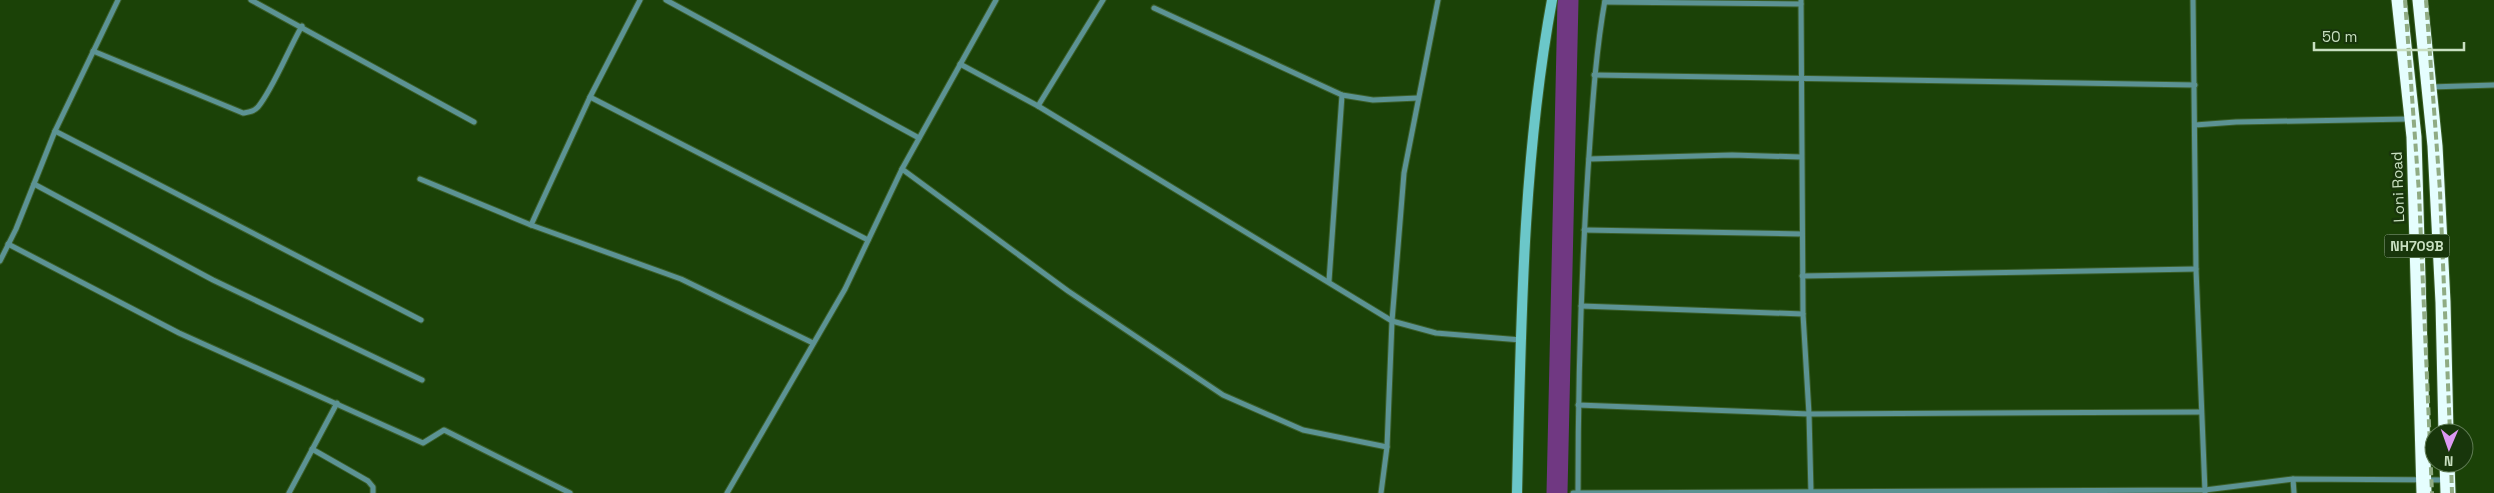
<svg xmlns="http://www.w3.org/2000/svg" width="2494" height="493" font-family="'Space Grotesk',sans-serif">
  <rect width="100%" height="100%" fill="#1b4207"/>
  <g fill="none" stroke-linecap="round" stroke-linejoin="round">
    <polyline stroke="#703882" stroke-width="21" points="1557,493 1568,0"/>
    <g stroke="#3a5e28" stroke-width="7">
      <g id="street">
        <polyline points="251,0 474,122"/>
        <polyline points="666,0 919,138"/>
        <polyline points="1801,0 1803,314 1809,414 1811,493"/>
        <polyline points="2193,0 2196,269 2205,492"/>
        <polyline points="1605,2 1801,4"/>
        <polyline points="1154,8 1342,95 1373,100 1418,98"/>
        <path d="M93,51L243,113C249,112 253,112 258,107C273,89 289,48 302,26"/>
        <polyline points="960,64 1038,106 1392,321 1436,333 1521,340"/>
        <polyline points="1594,75 2195,85"/>
        <polyline points="2430,87 2494,85"/>
        <polyline points="590,97 868,240"/>
        <polyline points="1038,106 1103,0"/>
        <polyline points="2195,125 2236,122 2409,119"/>
        <polyline points="55,131 421,320"/>
        <polyline points="1589,159 1732,155 1801,157"/>
        <polyline points="902,169 1068,291 1223,395 1303,430 1387,447"/>
        <polyline points="420,179 531,225 681,279 813,343"/>
        <polyline points="34,184 213,280 422,380"/>
        <polyline points="531,225 590,97 640,0"/>
        <polyline points="1584,230 1802,234"/>
        <polyline points="8,244 179,333 423,443 444,430 570,493"/>
        <polyline points="0,261 16,229 55,131 118,0"/>
        <polyline points="1802,276 2196,269"/>
        <polyline points="1329,281 1342,95"/>
        <polyline points="1581,306 1803,314"/>
        <polyline points="1578,405 1809,414 2201,412"/>
        <polyline points="312,449 368,481 373,487 373,493"/>
        <polyline points="2293,479 2294,493"/>
        <polyline points="289,493 337,403"/>
        <polyline points="727,493 845,289 902,169 996,0"/>
        <polyline points="1381,493 1387,447 1392,321 1404,173 1438,0"/>
        <polyline points="1573,493 2205,490 2293,479 2447,480"/>
        <path d="M1578,493C1578,385 1581,278 1588,170C1592,113 1595,56 1605,0"/>
      </g>
    </g>
    <g stroke="#3a5e28" stroke-width="12">
      <path id="secondary" d="M1517,493C1521,328 1522,163 1552,0"/>
    </g>
    <g stroke="#3a5e28" stroke-width="17">
      <g id="highway">
        <polyline points="2399,0 2414,137 2424,493"/>
        <polyline points="2420,0 2435,146 2443,302 2446,433"/>
        <polyline points="2447,463 2448,493"/>
      </g>
    </g>
    <use href="#street" stroke="#5c9394" stroke-width="5"/>
    <use href="#secondary" stroke="#6bc7c9" stroke-width="10"/>
    <use href="#highway" stroke="#e5fefe" stroke-width="15"/>
    <g stroke="#8fab83" stroke-width="4" stroke-dasharray="8 4" stroke-linecap="butt">
      <polyline points="2405,0 2419,193 2432,493"/>
      <polyline points="2426,0 2440,191 2450,433"/>
      <polyline points="2451,463 2452,493"/>
    </g>
  </g>
  <g text-anchor="middle" stroke-width="5" stroke-linejoin="round" paint-order="stroke">
    <rect fill="#18360b" stroke="#93ac8a" stroke-width="1" x="2384.5" y="234.5" width="65" height="23" rx="4"/>
    <g font-size="14" font-weight="bold" fill="#c8dfc0">
      <text x="2417" y="251">NH709B</text>
    </g>
    <g font-size="15" fill="#c8dfc0" stroke="#18360b">
      <text transform="translate(2398 187) rotate(-92)" y="5">Loni Road</text>
    </g>
  </g>
  <g transform="translate(2449 448) rotate(182)"><circle r="24" fill="#18360b" stroke="#5e7a53"/>
  <path d="M0-4L9 19L0 12L-9 19Z" fill="#dd99f3"/>
  <text y="-8" font-size="14" font-weight="bold" text-anchor="middle" fill="#c8dfc0">N</text>
  </g>
  <path d="M2314 42v8h150v-8" fill="none" stroke="#c8dfc0" stroke-width="2.5"/>
  <text x="2322" y="42" font-size="15" fill="#c8dfc0" stroke="#18360b" stroke-width="4" paint-order="stroke">50 m</text>
</svg>
